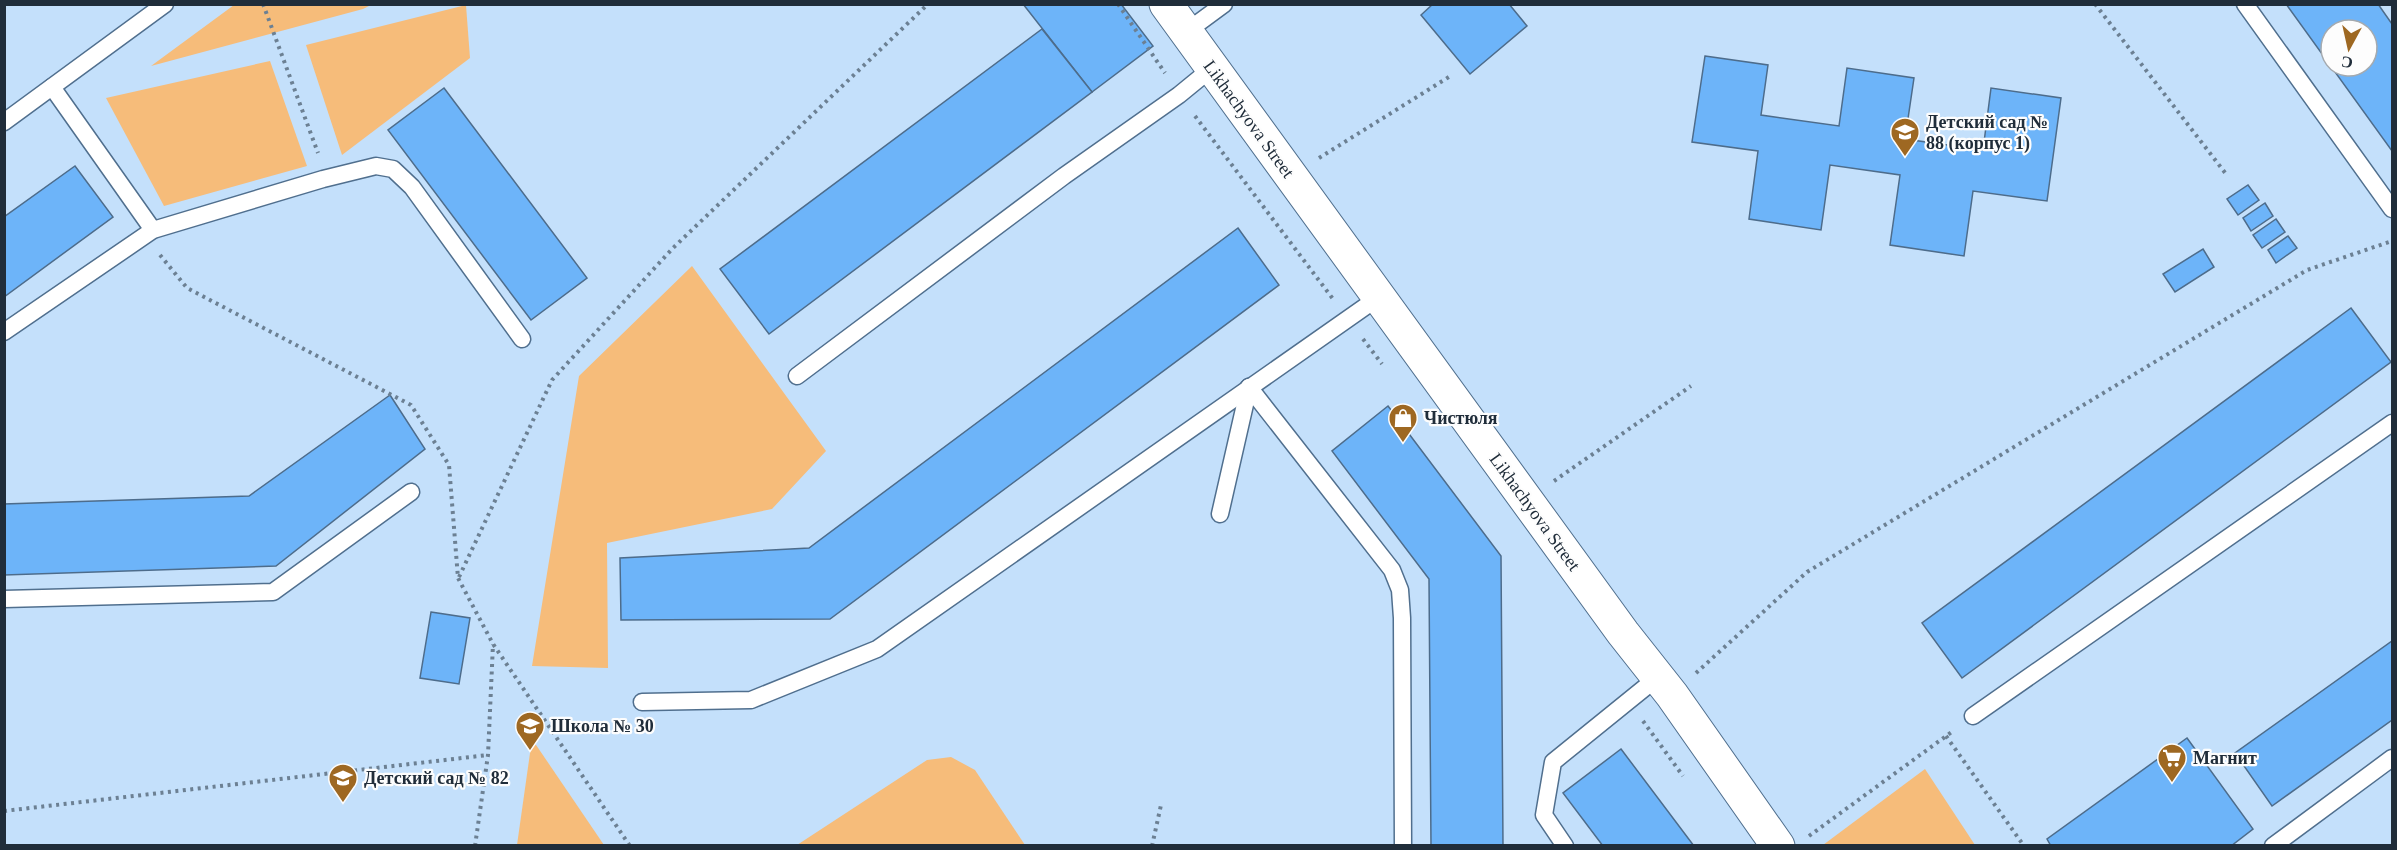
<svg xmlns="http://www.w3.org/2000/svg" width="2397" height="850" font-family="'Times New Roman',serif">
  <rect width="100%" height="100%" fill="#c4e0fb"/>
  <g fill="#f6bc7a">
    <polygon points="234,5 234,4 371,5 363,9 151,66"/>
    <polygon points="466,5 470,58 342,155 306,45"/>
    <polygon points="270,61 307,166 164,206 106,98"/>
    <polygon points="692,266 826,451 772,509 607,543 608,668 532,666 579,376"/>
    <polygon points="532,739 604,845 517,845"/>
    <polygon points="951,757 975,770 1025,845 797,845 927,760"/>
    <polygon points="1925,769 1975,845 1823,845"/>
  </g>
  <g fill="#6db4f9" stroke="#4d6c8b" stroke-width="1.5" fill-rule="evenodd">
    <polygon points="1023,4 1121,4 1153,46 1092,92"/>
    <polygon points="1433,4 1509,4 1527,26 1470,74 1421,15"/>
    <path d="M2286,4H2378L2392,24V151ZM2331,30H2367V66H2331Z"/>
    <polygon points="1042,29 1092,92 769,334 720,269"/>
    <polygon points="1705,56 1768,65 1761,115 1839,126 1847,68 1914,78 1905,139 1983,150 1991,88 2061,98 2047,201 1973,191 1964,256 1890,245 1900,175 1830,165 1821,230 1749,219 1758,151 1692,142"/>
    <polygon points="444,88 587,278 531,320 388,130"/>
    <polygon points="75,166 113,217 4,297 4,217"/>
    <polygon points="2248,185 2259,200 2238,215 2227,199"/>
    <polygon points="2265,203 2273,216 2251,231 2243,218"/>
    <polygon points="2276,219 2285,232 2262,248 2253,235"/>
    <polygon points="1238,228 1279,285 830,619 621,620 620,558 809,548"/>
    <polygon points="2288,236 2297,248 2276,263 2268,250"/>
    <polygon points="2203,249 2214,267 2175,292 2163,274"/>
    <polygon points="2351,308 2391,362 1962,678 1922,623"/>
    <polygon points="390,395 425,449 276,566 4,575 4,504 249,496"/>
    <polygon points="1388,406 1501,556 1503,846 1431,846 1429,579 1332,451"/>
    <polygon points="431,612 470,618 459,684 420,678"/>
    <polygon points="2392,641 2392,720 2272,806 2235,753"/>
    <polygon points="2187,738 2253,829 2231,846 2051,846 2047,839"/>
    <polygon points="1621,749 1694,846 1603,846 1563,793"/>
  </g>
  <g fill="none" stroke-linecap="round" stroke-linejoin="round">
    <g stroke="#506f8e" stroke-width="19">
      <g id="lane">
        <polyline points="2245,4 2392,209"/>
        <polyline points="1186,32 1224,4"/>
        <polyline points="52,87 153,230"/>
        <polyline points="4,122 165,4"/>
        <polyline points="4,332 153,230 323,179 376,166 393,169 412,187 522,339"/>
        <polyline points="797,376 1064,176 1179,95 1212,68"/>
        <polyline points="1249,387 1392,570 1400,590 1402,618 1403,846"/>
        <polyline points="1220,514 1249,387"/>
        <polyline points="4,599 273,592 411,492"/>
        <polyline points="642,702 751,700 877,649 1379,297"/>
        <polyline points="1973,716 2392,423"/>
        <polyline points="1565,846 1544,815 1553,762 1658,677"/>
        <polyline points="2273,846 2392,758"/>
      </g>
    </g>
    <g stroke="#506f8e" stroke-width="35">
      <polyline id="street" points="1166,4 1623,633 1672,695 1778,846"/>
    </g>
    <g stroke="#6c8093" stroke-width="4" stroke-dasharray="3 4.5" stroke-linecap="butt">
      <polyline points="263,4 318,153"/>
      <polyline points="1118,4 1165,73"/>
      <polyline points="2095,4 2226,174"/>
      <polyline points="1195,116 1333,299"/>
      <polyline points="1319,158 1452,75"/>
      <polyline points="160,255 187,288 411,405 449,465 458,578 493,644 630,846"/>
      <polyline points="1363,339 1382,364"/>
      <polyline points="1554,481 1691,386"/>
      <polyline points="459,577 552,380 673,248 928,4"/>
      <polyline points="1696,673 1807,572 2307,270 2392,241"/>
      <polyline points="1643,721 1683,776"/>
      <polyline points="1946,736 2024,846"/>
      <polyline points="4,811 488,755"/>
      <polyline points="1809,836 1953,731"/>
      <polyline points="475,846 488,755 493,644"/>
      <polyline points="1152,846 1161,805"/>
    </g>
    <use href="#lane" stroke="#fff" stroke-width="16"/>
    <use href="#street" stroke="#fff" stroke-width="33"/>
  </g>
  <defs>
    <g id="school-pin" transform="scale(1.5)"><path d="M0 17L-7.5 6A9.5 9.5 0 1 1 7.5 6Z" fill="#9e6822" stroke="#fdfdfd"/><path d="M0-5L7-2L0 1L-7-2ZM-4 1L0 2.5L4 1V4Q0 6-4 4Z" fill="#fff"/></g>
    <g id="shop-pin" transform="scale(1.5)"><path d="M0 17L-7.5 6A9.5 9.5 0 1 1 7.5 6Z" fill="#9e6822" stroke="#fdfdfd"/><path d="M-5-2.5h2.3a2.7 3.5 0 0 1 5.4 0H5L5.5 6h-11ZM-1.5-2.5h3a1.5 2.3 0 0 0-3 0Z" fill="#fff"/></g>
    <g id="supermarket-pin" transform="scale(1.5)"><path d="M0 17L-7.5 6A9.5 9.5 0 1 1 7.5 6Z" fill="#9e6822" stroke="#fdfdfd"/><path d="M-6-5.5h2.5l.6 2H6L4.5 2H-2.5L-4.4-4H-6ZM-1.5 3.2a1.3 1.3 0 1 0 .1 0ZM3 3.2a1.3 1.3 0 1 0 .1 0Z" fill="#fff"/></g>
  </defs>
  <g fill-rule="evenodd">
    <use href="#school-pin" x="1905" y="132"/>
    <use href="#shop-pin" x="1403" y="418"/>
    <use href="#school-pin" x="530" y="726"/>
    <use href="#supermarket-pin" x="2172" y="758"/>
    <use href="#school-pin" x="343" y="778"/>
  </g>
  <g text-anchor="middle" stroke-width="4.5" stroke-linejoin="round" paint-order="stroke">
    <g font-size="18" fill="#202d3a" stroke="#fdfdfd">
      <text transform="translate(1249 119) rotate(54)" y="6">Likhachyova Street</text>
      <text transform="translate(1535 512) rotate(54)" y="6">Likhachyova Street</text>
    </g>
    <g font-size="18" font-weight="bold" fill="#202d3a" stroke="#fdfdfd" text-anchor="start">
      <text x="1926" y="128">Детский сад №<tspan x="1926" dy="21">88 (корпус 1)</tspan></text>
      <text x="1424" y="424">Чистюля</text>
      <text x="551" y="732">Школа № 30</text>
      <text x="2193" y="764">Магнит</text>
      <text x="364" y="784">Детский сад № 82</text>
    </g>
  </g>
  <rect width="2397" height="850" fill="none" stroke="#202d3a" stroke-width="12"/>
  <g transform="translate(2349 48) rotate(188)"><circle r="28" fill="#fdfdfd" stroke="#a5aaaf" stroke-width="1.5"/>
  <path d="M0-4.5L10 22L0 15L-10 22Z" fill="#9e6822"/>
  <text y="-9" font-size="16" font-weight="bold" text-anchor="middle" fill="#202d3a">С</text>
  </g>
</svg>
